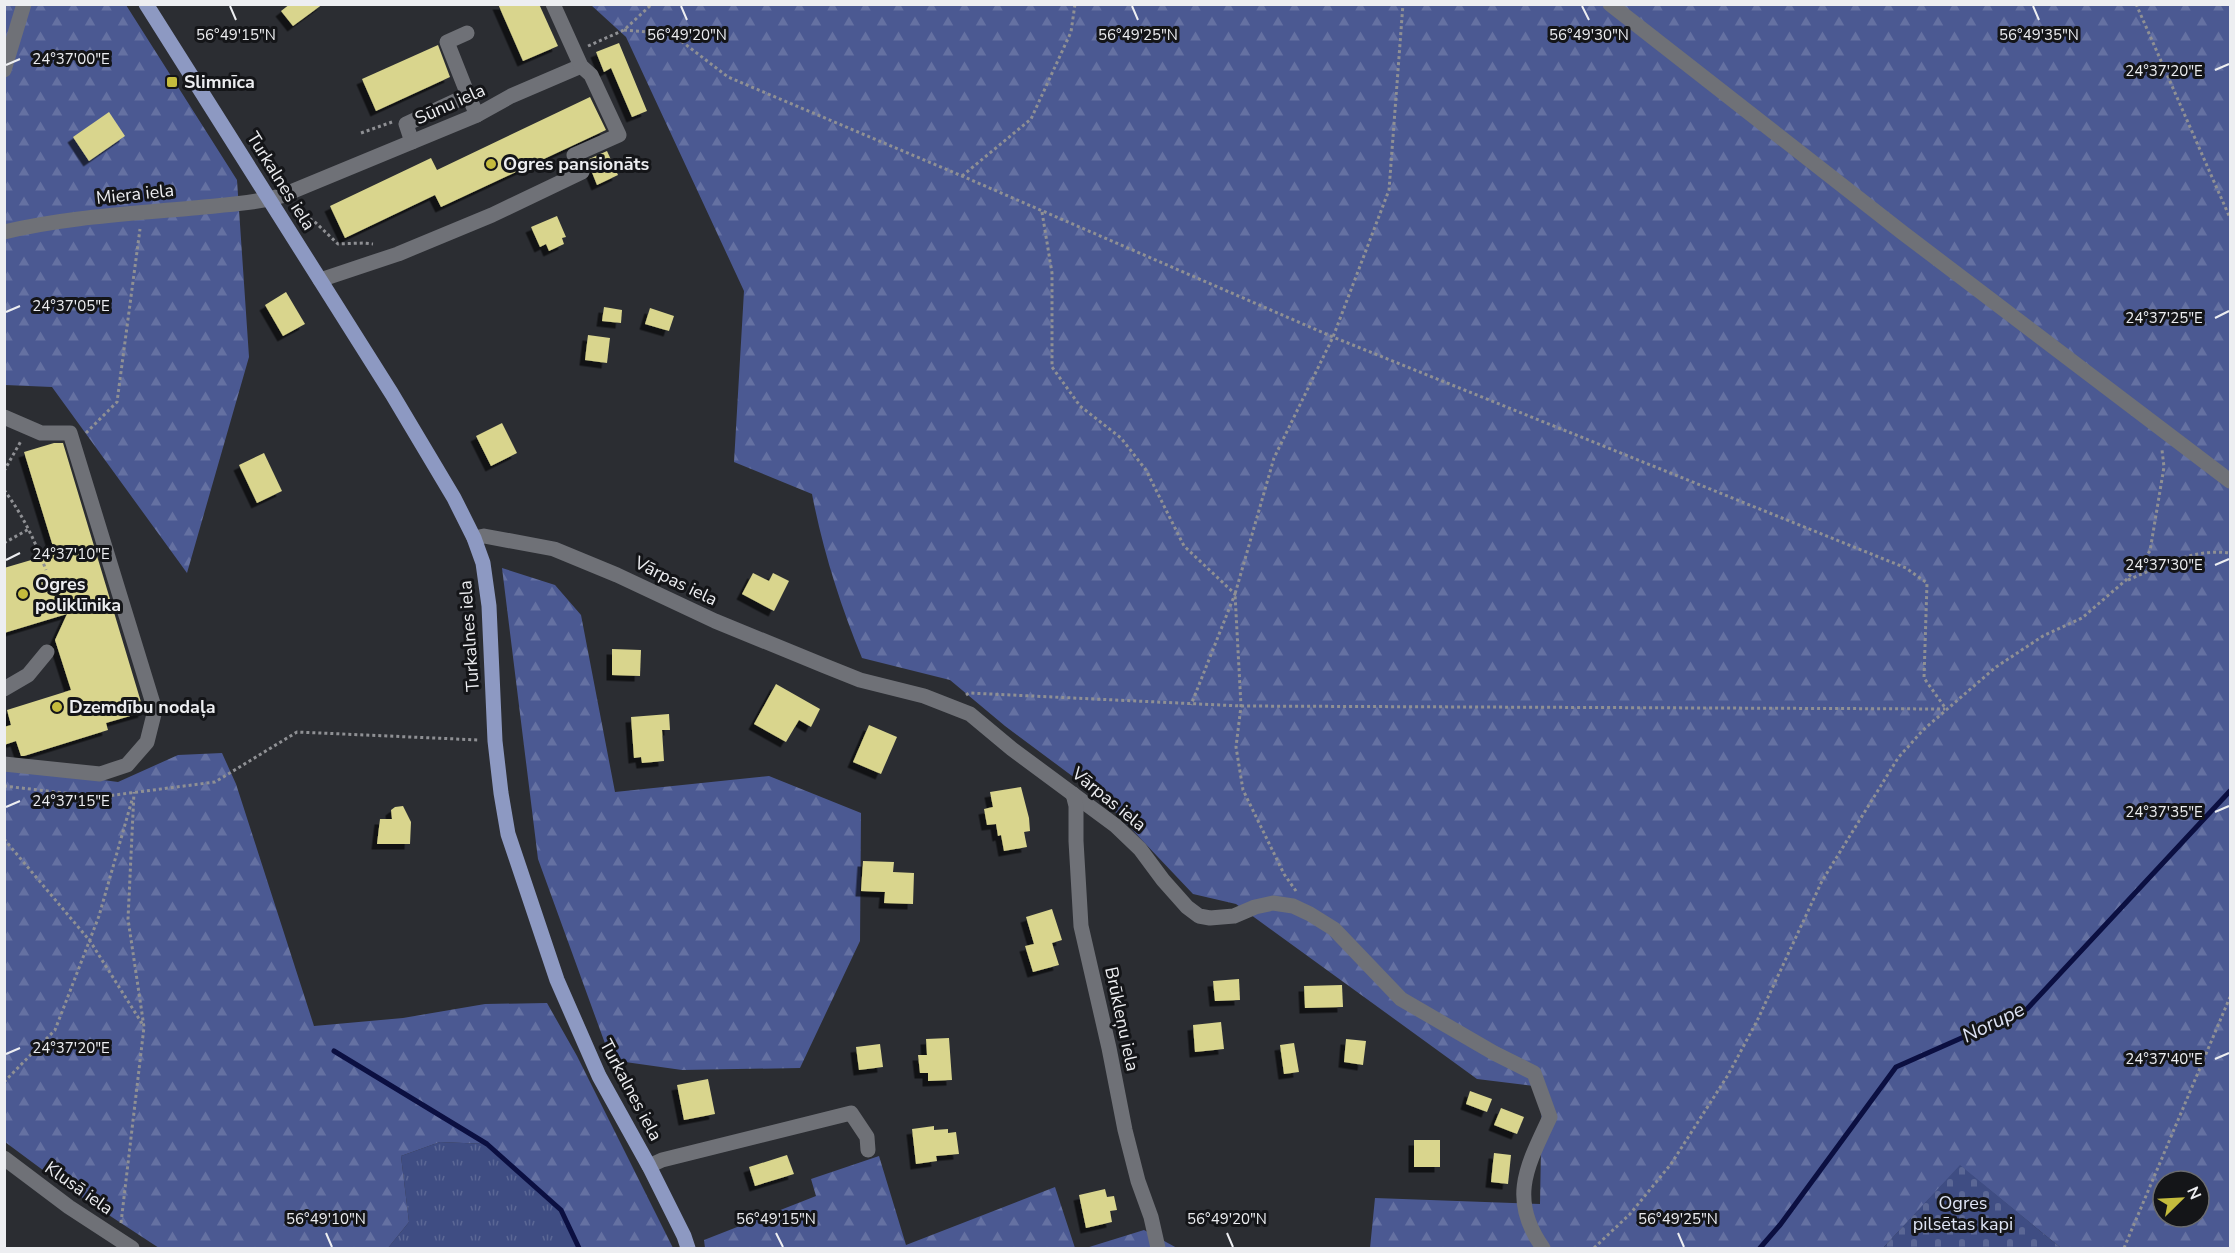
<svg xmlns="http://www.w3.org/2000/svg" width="2235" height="1253" font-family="'Nunito Sans',sans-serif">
  <defs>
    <pattern id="grass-tufts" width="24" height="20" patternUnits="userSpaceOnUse" patternTransform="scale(1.5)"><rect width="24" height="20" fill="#3f4d83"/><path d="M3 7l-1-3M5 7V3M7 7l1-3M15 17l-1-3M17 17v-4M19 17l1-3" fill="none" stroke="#5b6795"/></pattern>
    <pattern id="forest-firs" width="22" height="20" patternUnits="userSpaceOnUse" patternTransform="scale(1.5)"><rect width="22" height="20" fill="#4b5992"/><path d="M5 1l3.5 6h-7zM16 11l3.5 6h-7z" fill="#6571a2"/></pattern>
    <pattern id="cemetery-stones" width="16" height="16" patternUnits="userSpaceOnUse" patternTransform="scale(1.5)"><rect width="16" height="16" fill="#3f4d83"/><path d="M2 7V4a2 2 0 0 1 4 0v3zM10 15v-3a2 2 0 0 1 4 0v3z" fill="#5b6795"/></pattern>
    <filter id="shadow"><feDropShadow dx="-5.5" dy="5.5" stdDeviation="0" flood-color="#0009"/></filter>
  </defs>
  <rect width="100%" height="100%" fill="#2b2d32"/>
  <polygon fill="url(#grass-tufts)" points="440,1142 487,1144 561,1210 579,1248 388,1248 409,1222 401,1156"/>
  <g fill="url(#forest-firs)" fill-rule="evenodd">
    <polygon points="5,5 126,5 237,180 249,357 187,573 52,387 5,385"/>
    <path d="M591,5H2230V1248H2061L1960,1166L1883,1248H1370L1375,1198L1540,1204L1542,1087L1477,1079L1236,904L1193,894L1103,799L1005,726L950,680L862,658C840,604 823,551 812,494L734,462L744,291L626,37ZM2163,1181H2199V1217H2163Z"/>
    <polygon points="502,568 555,585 581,615 615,792 769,776 861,813 860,941 800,1068 682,1070 611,1060 538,859"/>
    <polygon points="222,753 236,784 314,1026 403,1018 485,1004 547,1003 577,1056 673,1248 579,1248 561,1210 487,1144 440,1142 401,1156 409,1222 388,1248 159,1248 63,1185 5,1142 5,767 118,782 178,755"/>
    <polygon points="879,1156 906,1245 1055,1187 1075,1248 705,1248 704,1240 816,1196 811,1179"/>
    <polygon points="1144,1230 1177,1248 1086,1248"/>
  </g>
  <polygon fill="url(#cemetery-stones)" points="1960,1165 2061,1248 1883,1248"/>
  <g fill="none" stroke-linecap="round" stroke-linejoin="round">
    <g stroke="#0b0f41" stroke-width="5">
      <polyline points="334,1051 487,1144 561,1210 579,1248"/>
      <polyline points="1760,1248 1780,1225 1896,1067 2027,1009 2230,791"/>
    </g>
  </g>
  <g fill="#d9d58d" filter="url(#shadow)">
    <polygon points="290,4 323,4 293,26 281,11"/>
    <polygon points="498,4 539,4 558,46 523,61"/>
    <polygon points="619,43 647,111 632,117 611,68 604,72 596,52"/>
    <polygon points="438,45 450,77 376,111 362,79"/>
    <polygon points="590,97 606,130 441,207 435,195 345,238 330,206 431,158 437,170"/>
    <polygon points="109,112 125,136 89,161 73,137"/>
    <polygon points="607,151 618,175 597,185 587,160"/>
    <polygon points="557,216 566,237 562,238 564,244 549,251 546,244 540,247 531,227"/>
    <polygon points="286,292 305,324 283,336 265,305"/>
    <polygon points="604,307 622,310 621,323 602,321"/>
    <polygon points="650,308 674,316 669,331 645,324"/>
    <polygon points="588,335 610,338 607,363 585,360"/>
    <polygon points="502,423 517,453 491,466 476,436"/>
    <polygon points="54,443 63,443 144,712 106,723 108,730 24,756 21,756 16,741 4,745 4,727 11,725 7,710 71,690 55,640 67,614 4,633 4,568 55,553 24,452"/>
    <polygon points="264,453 282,491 257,503 239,465"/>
    <polygon points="753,573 769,581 773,573 789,581 774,611 742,594"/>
    <polygon points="612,649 641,650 640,676 612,675"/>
    <polygon points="776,684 820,709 811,727 799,720 786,742 754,724"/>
    <polygon points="669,714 670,730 662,730 664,761 642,763 641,757 634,758 631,717"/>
    <polygon points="869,725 897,737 881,774 853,762"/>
    <polygon points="1021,787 1029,818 1030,831 1024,832 1027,847 1004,851 1001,835 998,836 996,824 987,825 984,809 993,807 990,792"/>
    <polygon points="403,806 411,822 410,844 377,844 380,819 392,819 391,810 395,807"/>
    <polygon points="863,861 894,862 893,872 914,873 913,904 884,903 885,892 861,891"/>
    <polygon points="1052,909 1062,940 1052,943 1059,965 1033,972 1025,946 1034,944 1026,917"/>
    <polygon points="1239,979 1240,1000 1215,1001 1213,981"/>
    <polygon points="1342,985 1343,1007 1305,1008 1304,986"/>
    <polygon points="1221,1022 1224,1049 1195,1052 1193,1025"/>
    <polygon points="949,1038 952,1080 928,1081 928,1073 920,1073 918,1055 927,1055 926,1039"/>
    <polygon points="1346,1039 1366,1041 1363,1065 1344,1062"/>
    <polygon points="1294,1043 1299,1072 1284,1074 1280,1045"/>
    <polygon points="880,1044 883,1067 859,1070 856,1047"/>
    <polygon points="708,1079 715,1114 684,1120 677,1085"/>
    <polygon points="1470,1091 1492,1099 1487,1112 1466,1104"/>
    <polygon points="1501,1108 1524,1117 1517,1134 1494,1125"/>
    <polygon points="934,1126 934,1130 948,1129 948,1133 956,1132 959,1154 936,1156 937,1161 916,1164 912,1129"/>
    <rect x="1414" y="1140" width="26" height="27"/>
    <polygon points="1494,1153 1511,1155 1508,1184 1491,1182"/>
    <polygon points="787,1155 794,1174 755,1186 749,1167"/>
    <polygon points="1105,1189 1107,1197 1114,1196 1117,1210 1110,1211 1112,1222 1086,1228 1079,1195"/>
  </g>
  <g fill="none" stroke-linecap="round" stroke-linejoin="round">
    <g stroke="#8f9094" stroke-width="3" stroke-dasharray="3 3" stroke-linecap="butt">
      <polyline points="2136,4 2230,218"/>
      <polyline points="624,30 672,34 728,77 962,176 1333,337 1906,568 1927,583 1924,678 1946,709"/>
      <polyline points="588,46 624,30 652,4"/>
      <polyline points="361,133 392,122"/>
      <polyline points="962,176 1031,119 1071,32 1075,4"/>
      <polyline points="295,208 316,223 338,244 363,243 373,244"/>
      <polyline points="1042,212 1052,273 1052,367 1080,406 1121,438 1146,470 1184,546 1235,594 1191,705"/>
      <polyline points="86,433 117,402 140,229"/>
      <polyline points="4,471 21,441"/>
      <path d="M4,490C23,515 35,541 46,570"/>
      <polyline points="4,543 29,529"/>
      <path d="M2128,580C2161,566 2194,548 2230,553"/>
      <polyline points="966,695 969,693 1241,706 1945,709"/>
      <polyline points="4,786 99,797 215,782 297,732 479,740"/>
      <polyline points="4,839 90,941 143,1025"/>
      <polyline points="1296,891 1284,874 1243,790 1236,747 1241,706 1235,594 1274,458 1333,337 1389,190 1403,4"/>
      <polyline points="4,1082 55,1030 99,916 132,800"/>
      <polyline points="121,1223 144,1027 128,919 134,792"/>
      <polyline points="1594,1248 1630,1214 1671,1164 1728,1075 1757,1021 1822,881 1898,758 1923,730 1996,667 2043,636 2082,618 2126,580 2150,551 2164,467 2162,450"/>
      <polyline points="2124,1248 2230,997"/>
    </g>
    <g stroke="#6f7177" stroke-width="15">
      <polyline points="1610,4 1903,233 2230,481"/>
      <polyline points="467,33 447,42 468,95"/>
      <polyline points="4,70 24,4"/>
      <polyline points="412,142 406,124 468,95 477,115"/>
      <path d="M4,232C66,217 130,214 193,208C222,205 252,204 281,196L477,115L511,96L581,66"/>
      <polyline points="320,280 398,254 492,215 582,172 574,155 619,135 591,75 581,66 553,4"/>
      <polyline points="4,417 41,433 70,433 155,710 147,742 127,765 100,774 4,764"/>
      <path d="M474,538L484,536L554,549L617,575L715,621L825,666L860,680L924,696L970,714L1012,749L1116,826L1140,849L1163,880L1187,907L1199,916L1210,918L1234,916L1255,907L1273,903L1293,906L1310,914L1334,929L1401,999L1494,1053L1534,1073L1550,1117C1527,1166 1508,1199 1543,1248"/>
      <polyline points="4,689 28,675 47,652"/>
      <polyline points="1073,794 1076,806 1076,841 1081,926 1109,1048 1125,1130 1138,1181 1151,1217 1158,1248"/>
      <polyline points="4,1158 69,1207 132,1248"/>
      <polyline points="649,1166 662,1160 851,1113 867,1137 868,1150"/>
    </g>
    <polyline stroke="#8d99c2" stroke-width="15" points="146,4 392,394 454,498 474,538 483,563 489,606 495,741 501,793 508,834 557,980 599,1076 649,1166 684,1236 688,1248"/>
  </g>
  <path fill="none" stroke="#edeef1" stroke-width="2" d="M230,6L236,20M681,6L687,20M1132,6L1138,20M1582,6L1589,20M2033,6L2039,20M6,65L20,59M2215,70L2229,64M6,312L20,306M2215,318L2229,311M6,560L20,553M2215,565L2229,559M6,807L20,801M2215,812L2229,806M6,1054L20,1048M2215,1059L2229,1053M326,1233L332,1247M776,1233L783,1247M1227,1233L1233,1247M1678,1233L1684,1247"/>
  <g fill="#c5bc3d" stroke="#141518" stroke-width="2">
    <rect x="166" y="76" width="12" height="12" rx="3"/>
    <circle cx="491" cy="164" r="6"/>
    <circle cx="23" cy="594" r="6"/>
    <circle cx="57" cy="707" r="6"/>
  </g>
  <g text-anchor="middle" stroke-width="6" stroke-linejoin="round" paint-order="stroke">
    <g font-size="18" font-weight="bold" fill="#edeef1" stroke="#141518" text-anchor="start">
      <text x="184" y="88">Slimnīca</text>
      <text x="503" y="170">Ogres pansionāts</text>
      <text x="35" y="590">Ogres<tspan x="35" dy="21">poliklīnika</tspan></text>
      <text x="69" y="713">Dzemdību nodaļa</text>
    </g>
    <g font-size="18" fill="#edeef1" stroke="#141518">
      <text transform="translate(450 104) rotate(-24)" y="6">Sūnu iela</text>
      <text transform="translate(281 181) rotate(58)" y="6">Turkalnes iela</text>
      <text transform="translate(135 194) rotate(-6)" y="6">Miera iela</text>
      <text transform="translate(676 581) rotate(26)" y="6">Vārpas iela</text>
      <text transform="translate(469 636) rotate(-94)" y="6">Turkalnes iela</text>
      <text transform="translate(1109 799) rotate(39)" y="6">Vārpas iela</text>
      <text transform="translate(1122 1019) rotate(78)" y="6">Brūkleņu iela</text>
      <text transform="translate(631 1090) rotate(62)" y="6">Turkalnes iela</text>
      <text transform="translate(79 1188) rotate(35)" y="6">Klusā iela</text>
    </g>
    <g font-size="18" fill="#dee4f5" stroke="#141518">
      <text x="1963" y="1209">Ogres<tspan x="1963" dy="21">pilsētas kapi</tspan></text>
    </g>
    <g font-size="20" font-style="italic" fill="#dde2f4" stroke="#141518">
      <text transform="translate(1993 1022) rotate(-26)" y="7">Norupe</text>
    </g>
  </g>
  <g font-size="15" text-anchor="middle" fill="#edeef1" stroke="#141518" stroke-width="6" stroke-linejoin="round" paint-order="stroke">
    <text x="2039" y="40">56°49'35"N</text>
    <text x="236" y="40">56°49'15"N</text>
    <text x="687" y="40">56°49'20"N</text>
    <text x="1138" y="40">56°49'25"N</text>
    <text x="1589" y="40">56°49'30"N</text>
    <text x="71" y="64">24°37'00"E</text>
    <text x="2164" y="76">24°37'20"E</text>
    <text x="71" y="311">24°37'05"E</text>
    <text x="2164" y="323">24°37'25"E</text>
    <text x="71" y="559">24°37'10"E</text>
    <text x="2164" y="570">24°37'30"E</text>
    <text x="71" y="806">24°37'15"E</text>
    <text x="2164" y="817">24°37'35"E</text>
    <text x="71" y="1053">24°37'20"E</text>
    <text x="2164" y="1064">24°37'40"E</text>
    <text x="326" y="1224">56°49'10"N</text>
    <text x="776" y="1224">56°49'15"N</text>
    <text x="1227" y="1224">56°49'20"N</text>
    <text x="1678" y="1224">56°49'25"N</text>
  </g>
  <rect width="2235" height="1253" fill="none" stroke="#edeef1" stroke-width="12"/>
  <g transform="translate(2181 1199) rotate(66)"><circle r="28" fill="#141518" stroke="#6b6c6f" stroke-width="1.5"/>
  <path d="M0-4.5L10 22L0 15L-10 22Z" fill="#c5bc3d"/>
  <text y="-9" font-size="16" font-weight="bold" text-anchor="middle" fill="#edeef1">N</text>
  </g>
</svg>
